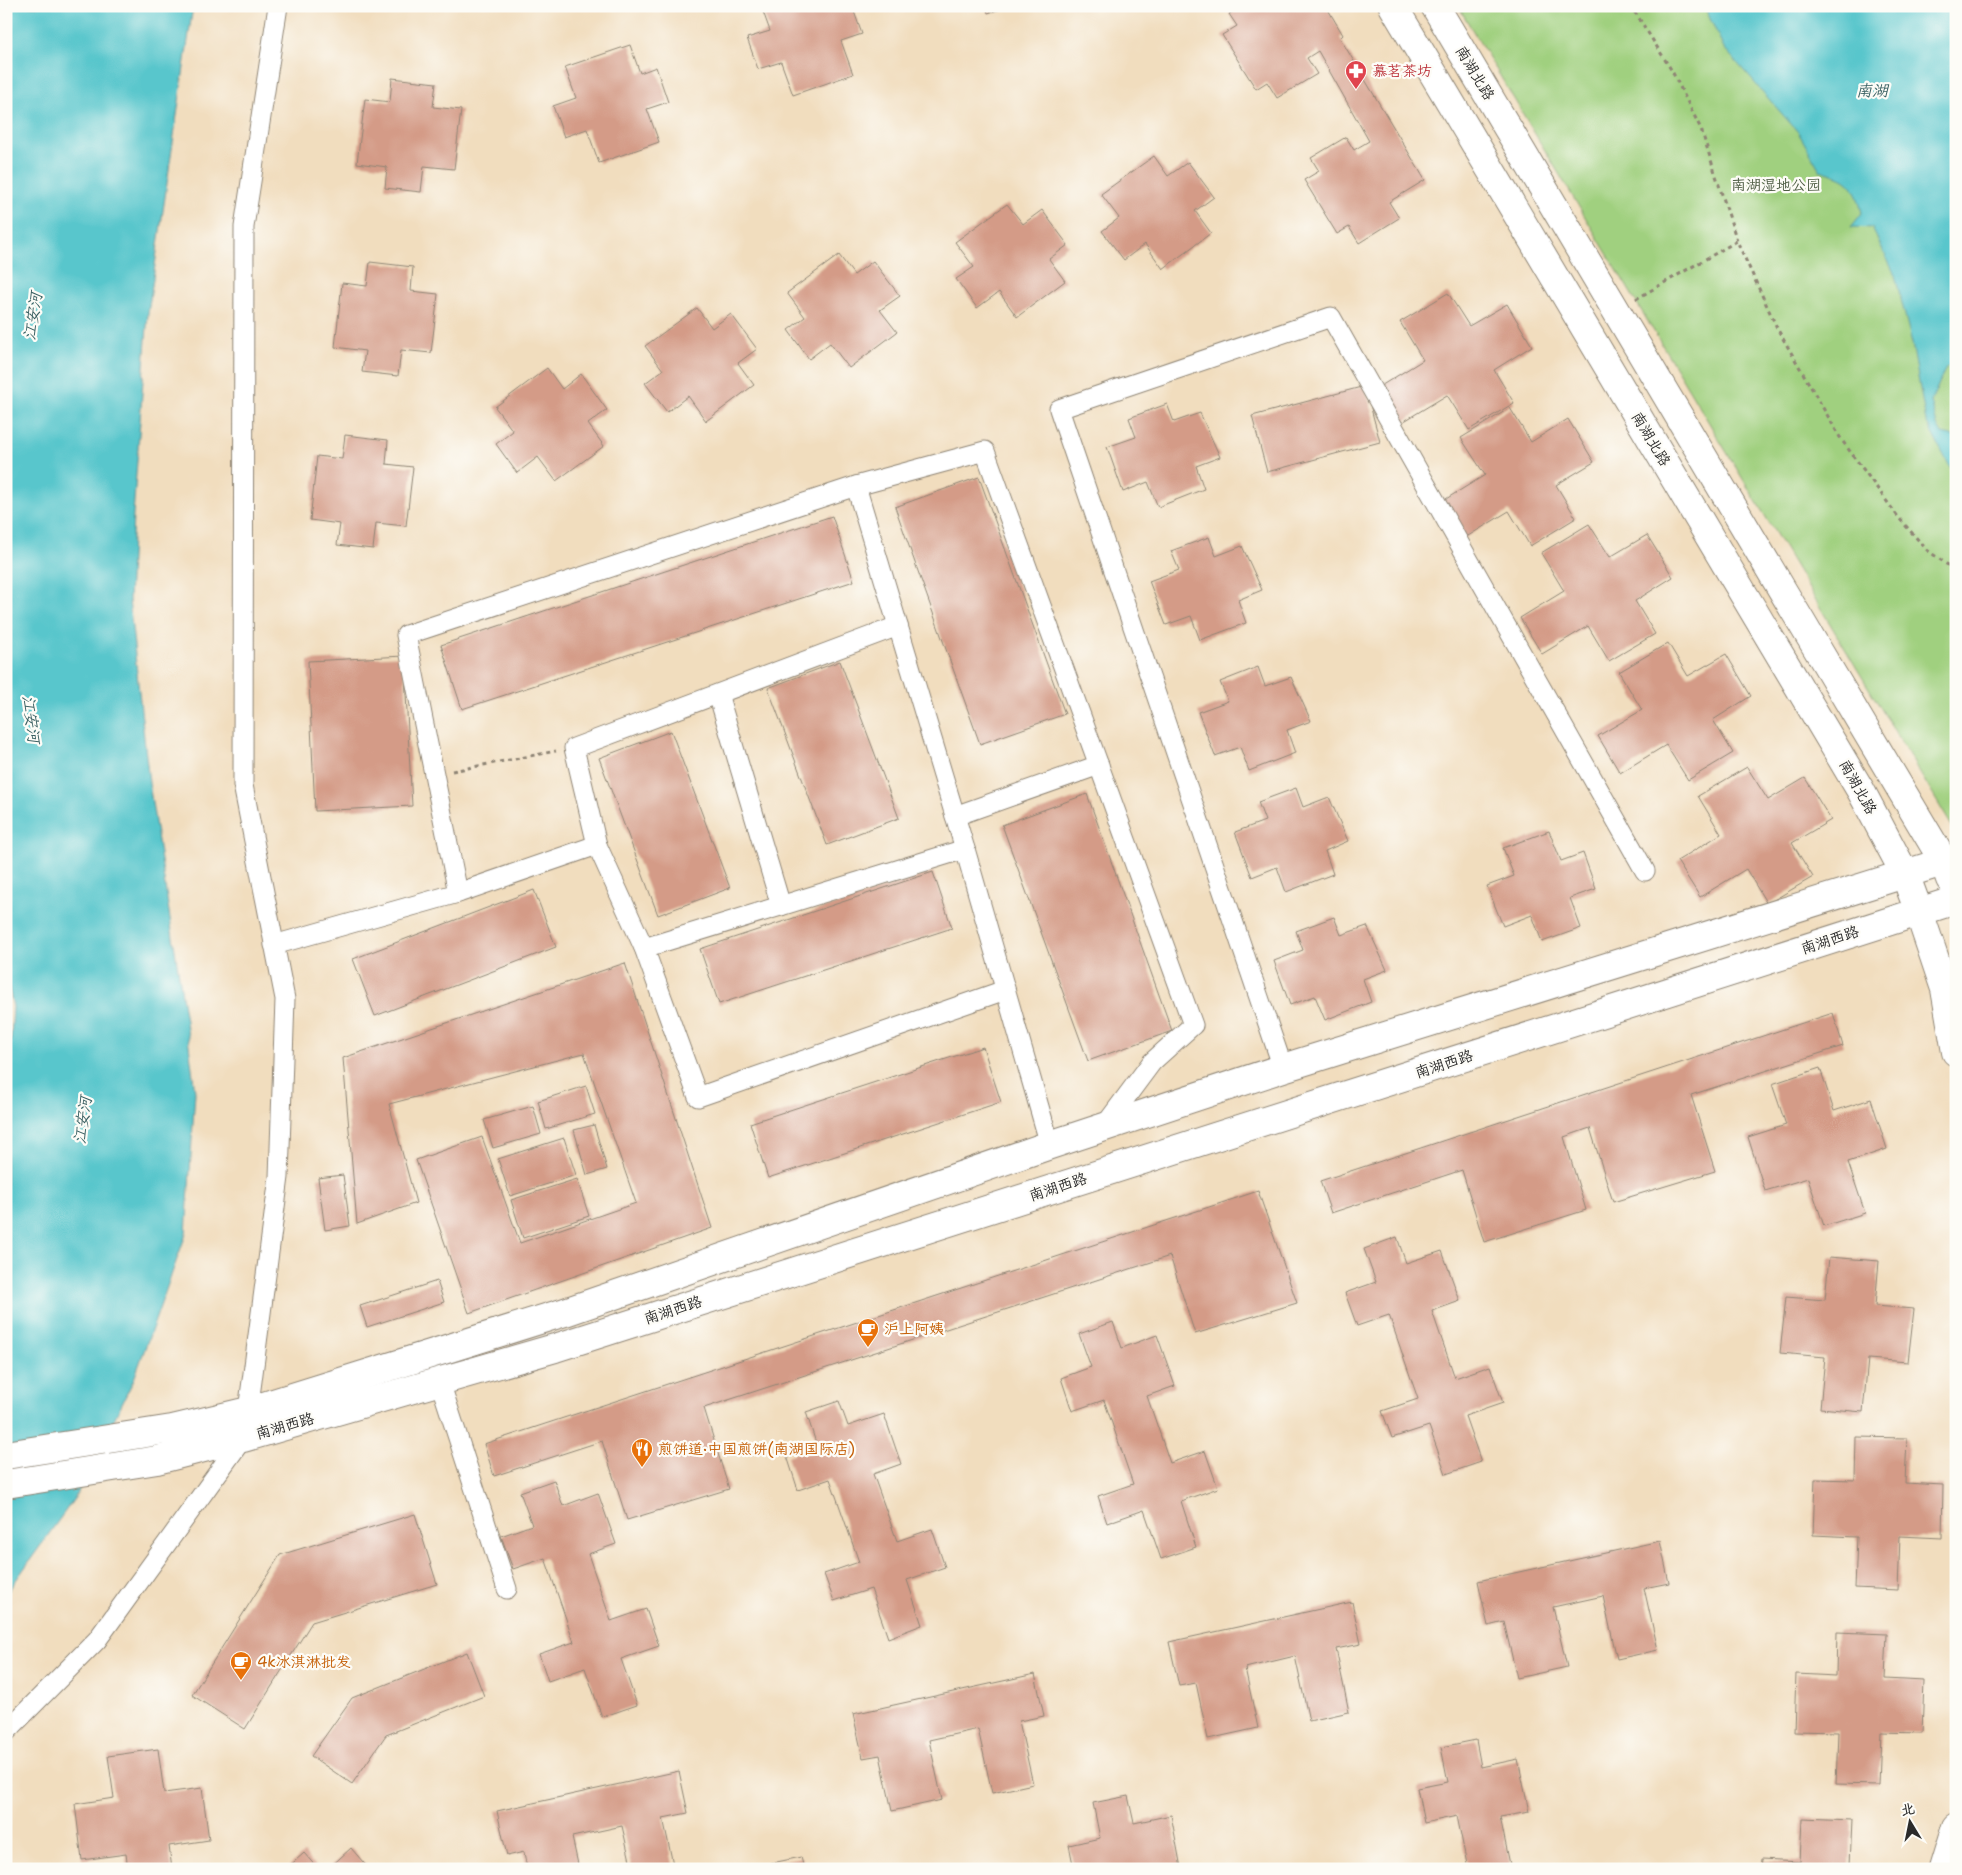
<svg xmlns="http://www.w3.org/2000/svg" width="1962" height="1875" font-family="'Shantell Sans','LXGW WenKai TC',sans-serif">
  <rect width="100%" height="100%" fill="#fdfcf7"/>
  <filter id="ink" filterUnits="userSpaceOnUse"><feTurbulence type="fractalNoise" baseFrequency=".02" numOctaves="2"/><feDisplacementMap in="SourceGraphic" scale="10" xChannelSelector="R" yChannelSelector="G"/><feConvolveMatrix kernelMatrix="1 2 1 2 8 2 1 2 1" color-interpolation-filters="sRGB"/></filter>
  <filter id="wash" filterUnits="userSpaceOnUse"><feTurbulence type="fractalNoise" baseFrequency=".0096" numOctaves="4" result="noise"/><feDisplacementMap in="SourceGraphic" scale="20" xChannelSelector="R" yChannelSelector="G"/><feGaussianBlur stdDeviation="1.12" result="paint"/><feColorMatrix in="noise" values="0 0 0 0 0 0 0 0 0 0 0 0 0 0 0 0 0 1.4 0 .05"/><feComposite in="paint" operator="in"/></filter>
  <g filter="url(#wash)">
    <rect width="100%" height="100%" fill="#f1ddbe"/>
    <polygon fill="#a0d07f" stroke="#667e55" points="1458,6 1956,6 1956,833"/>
    <g fill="#58c6cc" stroke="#42787c">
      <polygon points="6,6 193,6 148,313 133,515 129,600 149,783 186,1021 195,1092 186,1234 134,1379 76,1496 6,1594 6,1112 13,1007 6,974"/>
      <path d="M1704,6H1956V362L1946,367L1931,402L1937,425L1942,434L1956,437V478L1926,422L1912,343L1895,275L1872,228L1851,227L1862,213C1854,181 1850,179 1820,170L1798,132L1724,48Z"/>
    </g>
    <g id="blocks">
      <g fill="#d49b87">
        <polygon points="761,6 852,6 862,34 841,41 853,74 793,95 781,62 758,69 747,38 770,31"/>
        <polygon points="986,6 1008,6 1008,7 988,13"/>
        <polygon points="1242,6 1326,6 1343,35 1340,38 1425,180 1389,202 1399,218 1359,243 1349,227 1337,234 1304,180 1319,171 1311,158 1346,137 1354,150 1369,141 1318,51 1307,58 1317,74 1277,98 1267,82 1256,89 1222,35 1237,26 1229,14"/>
        <polygon points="630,45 640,73 656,67 668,102 647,109 659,142 599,163 587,129 564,137 553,106 576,98 565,67"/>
        <polygon points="392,78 436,83 433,107 461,110 454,169 424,166 421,192 385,188 387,167 357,163 365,99 390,102"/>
        <polygon points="1154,156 1168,176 1188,162 1214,197 1195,211 1211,233 1163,269 1145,244 1124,260 1102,231 1119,218 1101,194"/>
        <polygon points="1007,204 1023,224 1042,210 1068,245 1049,259 1065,281 1017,317 999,292 977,308 956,279 974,267 955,242"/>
        <polygon points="839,255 854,275 873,261 900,296 880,310 897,332 849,368 830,343 809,359 788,330 805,317 787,293"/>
        <polygon points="370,262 413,267 411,291 438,294 431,353 401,350 398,376 362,372 365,351 335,347 342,283 367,286"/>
        <polygon points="1448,293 1469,326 1507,304 1532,346 1494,370 1514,403 1469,430 1447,395 1401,423 1379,387 1423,360 1400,322"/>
        <polygon points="697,308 712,328 731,314 757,349 738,363 754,385 706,421 688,396 667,412 645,383 663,370 645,346"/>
        <polygon points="547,368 562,389 581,374 607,410 588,424 604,446 556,481 538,457 517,473 496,444 513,431 495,407"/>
        <polygon points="1365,386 1380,442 1267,472 1252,416"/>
        <polygon points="1167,404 1174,422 1200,413 1220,457 1196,466 1204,489 1158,507 1148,482 1123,492 1107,447 1136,437 1129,418"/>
        <polygon points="1510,408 1531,442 1568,419 1594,462 1556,485 1576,518 1530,546 1509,511 1463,539 1441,502 1485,475 1461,438"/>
        <polygon points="345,435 388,440 386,464 413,467 406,526 376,523 373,549 337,545 340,524 310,520 317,456 342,459"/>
        <polygon points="979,477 1065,714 980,744 895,507"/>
        <polygon points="832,516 854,581 462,709 441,645"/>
        <polygon points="1589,524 1610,557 1647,535 1673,577 1635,601 1655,634 1609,661 1588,626 1542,654 1520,618 1564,591 1541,553"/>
        <polygon points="1209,537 1216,556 1242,546 1262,590 1238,600 1246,623 1200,640 1191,616 1166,625 1149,581 1179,570 1171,551"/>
        <polygon points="1668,643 1688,676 1726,654 1751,696 1713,720 1733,753 1688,780 1666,745 1620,773 1598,736 1642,710 1619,672"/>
        <polygon points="404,656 412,806 315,811 308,661"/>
        <polygon points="840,661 899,818 827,845 768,688"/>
        <polygon points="1258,667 1265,686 1291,677 1311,721 1287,730 1295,753 1249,771 1240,747 1215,756 1198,712 1228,701 1220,682"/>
        <polygon points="671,731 730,888 658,915 599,758"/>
        <polygon points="1747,767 1768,800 1805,778 1831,820 1792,843 1813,877 1767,904 1746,869 1700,897 1677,861 1721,834 1698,796"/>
        <polygon points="1296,788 1303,807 1329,797 1348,841 1325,851 1333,874 1286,892 1277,867 1252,877 1235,832 1265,821 1258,802"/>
        <polygon points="1087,794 1172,1031 1088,1061 1002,825"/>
        <polygon points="1549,831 1561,861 1583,853 1596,889 1570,898 1581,928 1542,942 1532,915 1503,926 1487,886 1514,876 1503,848"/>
        <polygon points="933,872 952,928 719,1004 700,949"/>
        <polygon points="534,890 556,947 375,1016 353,959"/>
        <polygon points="1334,917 1341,935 1367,926 1387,970 1363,979 1371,1002 1325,1020 1315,996 1290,1005 1274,961 1303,950 1296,931"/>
        <polygon points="625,963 712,1228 469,1313 416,1160 482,1137 520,1243 636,1203 584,1053 389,1104 416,1203 357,1224 343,1058"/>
        <polygon points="1833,1013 1843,1046 1691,1095 1715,1171 1613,1202 1590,1128 1564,1137 1586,1210 1484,1242 1462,1170 1331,1213 1320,1181"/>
        <polygon points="983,1047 1001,1102 768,1178 750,1123"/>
        <polygon points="1820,1068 1834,1111 1871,1099 1887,1149 1848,1162 1865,1213 1824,1226 1808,1178 1765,1191 1748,1137 1786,1125 1772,1084"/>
        <polygon points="586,1086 595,1114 546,1129 538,1101"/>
        <polygon points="533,1106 541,1134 493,1148 484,1120"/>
        <polygon points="594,1125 607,1169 587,1175 574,1130"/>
        <polygon points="564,1138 576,1175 510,1196 498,1159"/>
        <polygon points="343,1175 350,1226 325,1230 318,1178"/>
        <polygon points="577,1179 589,1216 523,1238 511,1200"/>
        <polygon points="1258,1191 1297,1303 1195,1334 1170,1256 704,1408 729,1489 627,1520 602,1441 494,1476 484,1444"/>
        <polygon points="1397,1237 1406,1263 1442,1251 1460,1301 1432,1311 1455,1378 1490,1366 1503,1403 1465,1416 1481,1462 1446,1474 1429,1426 1392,1438 1382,1411 1418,1399 1389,1315 1357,1326 1345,1293 1376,1282 1364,1249"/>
        <polygon points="1829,1257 1879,1261 1875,1306 1914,1309 1908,1362 1868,1359 1863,1412 1820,1408 1825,1357 1780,1353 1786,1297 1825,1300"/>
        <polygon points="437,1281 444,1302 367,1327 360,1306"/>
        <polygon points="1113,1322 1122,1348 1157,1335 1175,1386 1147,1396 1170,1463 1205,1451 1218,1488 1181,1501 1196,1547 1161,1559 1144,1510 1107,1523 1098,1496 1133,1484 1104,1400 1072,1411 1061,1378 1091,1367 1079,1334"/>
        <polygon points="839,1401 848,1426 884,1414 901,1464 873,1474 897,1541 932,1529 945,1567 907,1580 922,1625 888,1638 871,1589 834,1601 824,1574 859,1562 830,1479 798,1490 787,1456 817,1446 806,1412"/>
        <polygon points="1856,1437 1907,1438 1905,1483 1943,1485 1942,1538 1900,1536 1898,1590 1855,1588 1857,1537 1813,1535 1815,1479 1855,1480"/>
        <polygon points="554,1480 563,1506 598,1493 616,1544 588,1554 611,1621 646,1609 659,1646 621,1659 637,1705 602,1717 585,1668 548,1681 539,1654 574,1642 545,1558 513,1569 501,1536 532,1525 520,1492"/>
        <polygon points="415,1514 437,1584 312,1622 245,1729 192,1695 280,1555"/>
        <polygon points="1660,1541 1669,1583 1644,1588 1658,1650 1617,1659 1603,1596 1553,1607 1567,1667 1517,1678 1504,1622 1488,1626 1478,1581"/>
        <polygon points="1352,1602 1361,1644 1336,1649 1349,1712 1309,1721 1295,1656 1245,1668 1258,1728 1208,1739 1196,1683 1179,1686 1169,1642"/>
        <polygon points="1837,1632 1887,1634 1885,1679 1924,1681 1922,1733 1881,1732 1879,1785 1836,1784 1838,1732 1794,1731 1796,1674 1836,1676"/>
        <polygon points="467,1652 484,1696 386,1735 352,1784 311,1756 352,1698"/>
        <polygon points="1035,1674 1044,1716 1019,1721 1033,1784 992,1793 978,1729 929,1740 942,1800 892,1811 880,1755 863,1758 853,1714"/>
        <polygon points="1476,1740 1481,1767 1518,1759 1529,1812 1500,1817 1511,1869 1468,1869 1457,1816 1424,1823 1417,1788 1448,1782 1441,1747"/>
        <polygon points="158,1749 164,1793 202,1788 209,1840 169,1846 172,1869 128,1869 126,1854 82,1860 75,1804 114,1798 108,1756"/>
        <polygon points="679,1771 688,1813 663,1818 674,1869 632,1869 622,1826 572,1837 579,1869 527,1869 524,1852 507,1856 497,1811"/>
        <polygon points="1128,1796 1134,1823 1171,1815 1181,1868 1074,1869 1069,1845 1100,1838 1093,1803"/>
        <polygon points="1802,1818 1852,1820 1850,1865 1889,1866 1889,1869 1760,1869 1761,1860 1800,1862"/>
        <polygon points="351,1848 369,1869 328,1869"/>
        <polygon points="304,1853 318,1869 286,1869"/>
        <polygon points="801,1857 804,1869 768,1869 767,1864"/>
      </g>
    </g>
  </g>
  <g filter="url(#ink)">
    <use href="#blocks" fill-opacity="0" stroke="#8e8474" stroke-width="1"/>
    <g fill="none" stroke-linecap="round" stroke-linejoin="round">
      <g stroke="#8e8474" stroke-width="21">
        <g id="minor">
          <polyline points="856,486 985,451 1193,1025 1152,1062 1103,1128"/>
          <polyline points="898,626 574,748 597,845 644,948 698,1097 1005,990"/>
          <polyline points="718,694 781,906"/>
          <polyline points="955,816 1099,765"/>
          <polyline points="458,893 597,845"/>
          <polyline points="274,945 458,893 406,635 856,486 965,849 1050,1145"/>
          <polyline points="644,948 965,849"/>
          <polyline points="1283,1068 1059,409 1331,317 1645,871"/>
          <polyline points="440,1382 507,1589"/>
          <polyline points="6,1732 97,1640 243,1438 248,1411 279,1177 285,999 243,785 244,227 278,6"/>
        </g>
      </g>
      <g stroke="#8e8474" stroke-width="30">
        <g id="secondary">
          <polyline points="1393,6 1861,791 1905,874 1919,912 1945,989 1956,1052"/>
          <polyline points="1435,6 1944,862 1950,879"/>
          <polyline points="6,1455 172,1429 248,1411 565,1312 1050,1145 1283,1068 1956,858"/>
          <polyline points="6,1484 157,1460 243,1438 555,1348 1956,900"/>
          <polyline points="1943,1869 1956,1827"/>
        </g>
      </g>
      <g stroke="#8e8474" stroke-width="3" stroke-dasharray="4 4" stroke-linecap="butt">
        <polyline points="1629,6 1637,15 1672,71 1701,129 1737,241 1778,330 1841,439 1899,518 1927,550 1956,571"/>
        <polyline points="1636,299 1737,241"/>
        <polyline points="452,771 556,751"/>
      </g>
      <use href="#minor" stroke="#fff" stroke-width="19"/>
      <use href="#secondary" stroke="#fff" stroke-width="28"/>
    </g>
  </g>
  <defs>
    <g id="pharmacy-pin" transform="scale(1.125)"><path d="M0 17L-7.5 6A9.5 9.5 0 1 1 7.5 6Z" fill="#e0444e" stroke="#fdfcf7"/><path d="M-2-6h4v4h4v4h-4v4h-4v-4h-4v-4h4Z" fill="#fff"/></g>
    <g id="cafe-pin" transform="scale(1.125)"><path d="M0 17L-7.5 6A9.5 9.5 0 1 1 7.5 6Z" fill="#e8710a" stroke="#fdfcf7"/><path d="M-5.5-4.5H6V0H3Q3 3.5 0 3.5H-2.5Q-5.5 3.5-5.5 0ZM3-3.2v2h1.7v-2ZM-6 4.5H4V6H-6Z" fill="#fff"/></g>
    <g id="restaurant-pin" transform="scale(1.125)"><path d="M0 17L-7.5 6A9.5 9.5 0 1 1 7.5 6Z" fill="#e8710a" stroke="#fdfcf7"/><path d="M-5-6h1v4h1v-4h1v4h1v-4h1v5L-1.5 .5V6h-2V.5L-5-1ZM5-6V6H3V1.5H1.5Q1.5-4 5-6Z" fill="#fff"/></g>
  </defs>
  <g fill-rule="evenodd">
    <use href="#pharmacy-pin" x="1356" y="71"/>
    <use href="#cafe-pin" x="868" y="1329"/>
    <use href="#restaurant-pin" x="642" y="1449"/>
    <use href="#cafe-pin" x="241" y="1662"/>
  </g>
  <g text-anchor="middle" stroke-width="4.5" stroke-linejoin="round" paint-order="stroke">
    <g font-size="15" fill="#be3a42" stroke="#fdfcf7" text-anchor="start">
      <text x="1372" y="76">慕茗茶坊</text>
    </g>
    <g font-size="15" fill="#2b2b2b" stroke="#fdfcf7">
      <text transform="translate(1475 73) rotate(59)" y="5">南湖北路</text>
      <text transform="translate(1651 439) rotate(59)" y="5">南湖北路</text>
      <text transform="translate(1858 787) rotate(61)" y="5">南湖北路</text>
      <text transform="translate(1830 940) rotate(-18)" y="5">南湖西路</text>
      <text transform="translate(1444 1064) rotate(-18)" y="5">南湖西路</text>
      <text transform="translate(1058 1187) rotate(-18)" y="5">南湖西路</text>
      <text transform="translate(673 1310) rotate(-18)" y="5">南湖西路</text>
      <text transform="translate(285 1426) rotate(-16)" y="5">南湖西路</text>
    </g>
    <g font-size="15" fill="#4e5d44" stroke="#fdfcf7">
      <text x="1776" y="190">南湖湿地公园</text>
    </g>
    <g font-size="15" fill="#c56008" stroke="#fdfcf7" text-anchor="start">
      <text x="884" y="1334">沪上阿姨</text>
      <text x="658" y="1454">煎饼道·中国煎饼(南湖国际店)</text>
      <text x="257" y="1667">4k冰淇淋批发</text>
    </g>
    <g font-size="16" font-style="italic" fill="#3b6163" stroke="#fdfcf7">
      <text x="1872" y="96">南湖</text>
      <text transform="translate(32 316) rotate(-81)" y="6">江安河</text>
      <text transform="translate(32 719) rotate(83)" y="6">江安河</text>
      <text transform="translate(82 1120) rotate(-82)" y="6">江安河</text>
    </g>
  </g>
  <rect width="1962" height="1875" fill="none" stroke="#fdfcf7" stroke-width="25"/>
  <g transform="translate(1910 1822) rotate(350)" stroke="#fdfcf7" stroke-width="4" paint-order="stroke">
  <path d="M0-4L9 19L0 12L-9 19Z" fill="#2b2b2b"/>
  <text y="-8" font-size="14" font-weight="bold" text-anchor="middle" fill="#2b2b2b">北</text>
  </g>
</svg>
